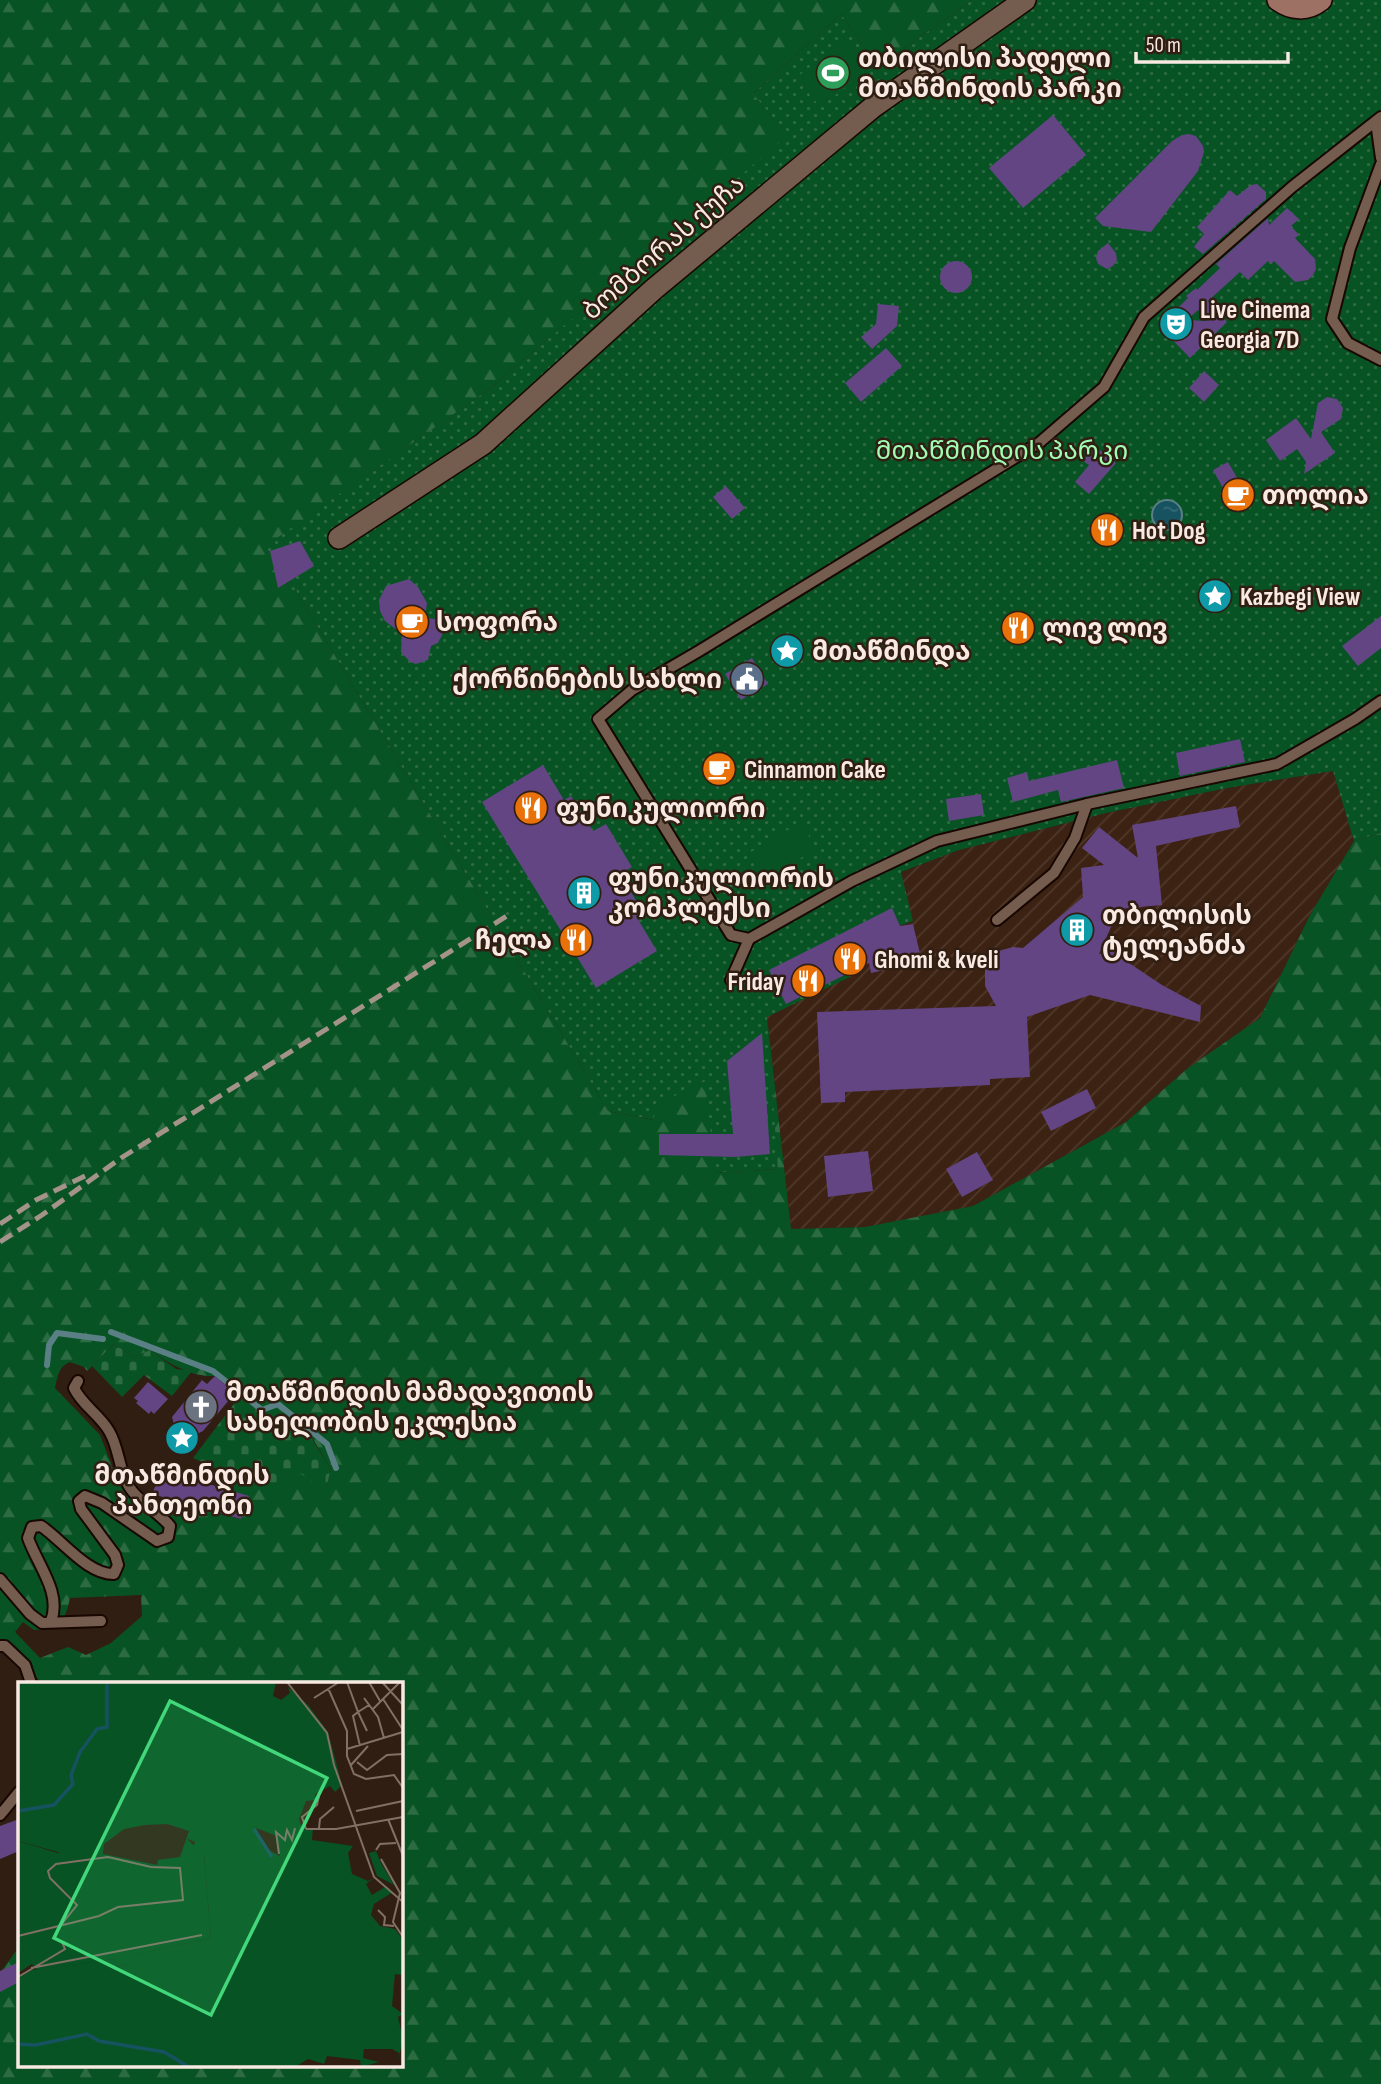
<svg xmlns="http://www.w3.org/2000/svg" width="1381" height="2084" font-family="'Sofia Sans Condensed','Noto Sans Georgian',sans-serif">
  <defs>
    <pattern id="industrial-furrows" width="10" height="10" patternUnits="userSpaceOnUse" patternTransform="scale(1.75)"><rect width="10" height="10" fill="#3c2213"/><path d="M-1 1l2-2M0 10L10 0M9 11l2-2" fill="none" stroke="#4f382a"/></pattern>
    <pattern id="grass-dots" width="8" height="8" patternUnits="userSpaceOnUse" patternTransform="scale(1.75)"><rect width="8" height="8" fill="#085323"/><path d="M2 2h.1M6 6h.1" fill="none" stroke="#2d6c43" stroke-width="1.8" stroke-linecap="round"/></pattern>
    <pattern id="forest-firs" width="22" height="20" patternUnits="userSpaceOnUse" patternTransform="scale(1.75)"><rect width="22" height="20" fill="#085323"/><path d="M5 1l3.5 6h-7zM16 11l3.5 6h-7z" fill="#2d6c43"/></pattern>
    <pattern id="cemetery-stones" width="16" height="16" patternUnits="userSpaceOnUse" patternTransform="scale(1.75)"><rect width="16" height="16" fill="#085323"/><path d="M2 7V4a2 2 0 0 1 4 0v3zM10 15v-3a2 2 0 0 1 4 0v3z" fill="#2d6c43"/></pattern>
    <pattern id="water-ripples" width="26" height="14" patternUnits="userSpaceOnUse" patternTransform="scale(1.75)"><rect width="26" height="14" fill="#16525f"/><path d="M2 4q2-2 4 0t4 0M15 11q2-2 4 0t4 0" fill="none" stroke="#396b76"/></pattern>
  </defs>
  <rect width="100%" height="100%" fill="#311e12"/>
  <polygon fill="url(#industrial-furrows)" points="1333,771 1354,841 1310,915 1260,1018 1188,1068 1126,1122 973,1206 865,1227 791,1229 767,1016 856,974 871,936 912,921 900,873 959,850 1106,813 1227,788"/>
  <polygon fill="url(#grass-dots)" points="972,0 1381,0 1381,833 1354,841 1333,771 1227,788 1106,813 959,850 901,872 913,921 871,936 856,974 767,1017 779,1169 715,1173 654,1120 608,1111 289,579 263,547 488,390 787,135 753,94 841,14 878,67"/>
  <path fill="url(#forest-firs)" fill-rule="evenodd" d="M0,0H972L878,67L841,14L753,94L788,135L488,390L264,547L289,579L608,1111L653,1120L658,1104L705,1081L715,1173L778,1169L767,1016L791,1229L865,1227L973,1206L1126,1122L1188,1068L1260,1018L1310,915L1354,841L1381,833V2084H0V1973L19,1947V2065H401V1683H42L5,1646H0ZM114,1344L134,1357L150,1350C170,1364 190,1377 215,1376L262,1414L276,1408L313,1439L331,1469L325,1491L300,1472L267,1481L255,1474L248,1483L233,1475L234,1492L249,1497L241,1519L152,1499L137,1490L130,1477L118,1482L100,1435L55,1388C58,1376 58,1367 70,1362L84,1367L87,1371ZM141,1595L142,1616L111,1643L86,1655L68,1647L40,1658L15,1632L23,1622L34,1630C60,1628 65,1622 70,1598Z"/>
  <g fill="url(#cemetery-stones)">
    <polygon points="114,1344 134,1357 150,1350 176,1369 192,1371 172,1396 144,1375 122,1397 92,1366"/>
    <polygon points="240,1396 262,1414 276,1407 312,1439 331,1469 325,1492 300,1473 294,1479 273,1491 265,1485 266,1481 255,1475 248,1483 193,1458"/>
  </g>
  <g fill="#085323">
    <polygon points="846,38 870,68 820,107 796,78"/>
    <polygon points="801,822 816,849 763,880 748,854"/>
  </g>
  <circle fill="url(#water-ripples)" stroke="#5a8086" stroke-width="2" cx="1167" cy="515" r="15"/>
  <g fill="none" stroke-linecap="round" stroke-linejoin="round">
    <g stroke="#5a8086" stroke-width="6">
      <polyline points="111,1332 213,1371 262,1410 278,1404 327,1444 336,1468"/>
      <polyline points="47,1365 49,1345 57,1333 103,1339"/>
    </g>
  </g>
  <g fill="#634584" fill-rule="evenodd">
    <polygon points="1053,115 1086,155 1023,208 989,168"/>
    <polygon points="1189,134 1196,136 1203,146 1204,152 1198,171 1151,232 1103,226 1095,218 1172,141 1182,135"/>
    <polygon points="1257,184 1266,192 1266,199 1203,254 1194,247 1204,234 1197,227 1230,190 1237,196 1251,185"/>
    <path d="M1287,208L1299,219L1291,226L1299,235L1295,238L1315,259L1316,269L1313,275L1308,280L1295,282L1274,261L1271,264L1268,261L1248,280L1240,272L1208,301L1227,322L1190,358L1159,326L1188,298L1186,296L1196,288L1197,290L1220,268L1216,264L1268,218L1269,225ZM1198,310L1207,321L1187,320Z"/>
    <polygon points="1108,243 1116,253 1117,260 1113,266 1107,269 1098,264 1096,258 1098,251"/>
    <circle cx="956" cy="277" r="16"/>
    <polygon points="878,304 899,306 897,326 872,349 861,337 876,324"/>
    <polygon points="886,348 902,366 861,402 845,383"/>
    <polygon points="1204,371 1219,385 1204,402 1189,388"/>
    <polygon points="1327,397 1337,399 1343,408 1341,419 1321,432 1335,453 1304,474 1306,462 1297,449 1280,461 1266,440 1296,418 1311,439 1318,403"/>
    <polygon points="1095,446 1116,463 1089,494 1075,482 1089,465 1083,461"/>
    <polygon points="1228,462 1239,481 1224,490 1213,470"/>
    <polygon points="726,486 745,508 732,519 713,497"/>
    <polygon points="300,541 314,566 278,588 270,551"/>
    <polygon points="409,579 418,587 427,603 425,618 435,619 443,633 438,643 431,646 428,660 416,664 410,662 401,652 402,634 385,621 380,611 379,600 386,586"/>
    <polygon points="1381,616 1381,648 1358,666 1342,646"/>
    <polygon points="752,658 768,684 741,700 725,674"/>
    <polygon points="1240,739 1245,762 1180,776 1176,753"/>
    <polygon points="1117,760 1124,788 1061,802 1058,790 1013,802 1007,778 1027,772 1029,781"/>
    <polygon points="543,765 564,800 571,796 593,831 606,824 632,867 620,874 643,912 636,916 657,951 596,988 482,802"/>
    <polygon points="981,794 984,815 949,821 946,799"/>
    <polygon points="1236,806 1240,827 1156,846 1162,905 1119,909 1099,954 1123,949 1126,961 1162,985 1201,1006 1200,1022 1090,995 1027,1017 1030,1077 990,1079 990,1085 845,1092 845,1102 821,1103 817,1012 996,1006 985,986 985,967 995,952 1013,947 1023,948 1083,897 1081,868 1104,865 1082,848 1099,827 1138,858 1132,825"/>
    <polygon points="892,908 900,926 913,924 922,962 871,973 869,963 786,1004 769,970"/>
    <polygon points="762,1033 770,1154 735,1157 659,1155 659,1134 733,1134 727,1061"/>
    <polygon points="1087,1089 1096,1108 1051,1131 1041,1112"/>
    <polygon points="868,1151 873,1191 828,1197 824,1156"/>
    <polygon points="977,1152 993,1180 962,1197 946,1169"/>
    <polygon points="215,1376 235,1393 203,1431 191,1437 185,1437 175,1428 172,1417 202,1380 207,1384"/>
    <polygon points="148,1382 168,1399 154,1414 151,1411 149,1414 136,1403 138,1401 134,1398"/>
    <polygon points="162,1470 249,1496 241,1519 152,1494"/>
    <polygon points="19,1819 19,1851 0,1859 0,1826"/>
    <polygon points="19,1962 19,1982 0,1992 0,1971"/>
  </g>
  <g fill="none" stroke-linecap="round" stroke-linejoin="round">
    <g stroke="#180701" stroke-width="14">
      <g id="lane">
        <polyline points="1381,117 1292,187 1144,317 1104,387 1039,443 699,651 632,690 598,719 731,935 749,939 852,881 937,841 1087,804 1277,764 1355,719 1381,701"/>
        <polyline points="1376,122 1381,158"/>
        <polyline points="1381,164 1350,248 1332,319 1348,343 1381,360"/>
        <polyline points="997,920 1054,873 1075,838 1087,804"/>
        <polyline points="731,980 749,939"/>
        <polyline points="0,1579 30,1614 42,1623 101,1621"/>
        <path d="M51,1621C62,1593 37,1564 28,1538L32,1527L41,1526C62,1540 88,1575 114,1574L118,1565L115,1555L81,1509L79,1501L85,1496L102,1503L157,1541L168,1537L170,1526C159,1513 144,1505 133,1492C119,1476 120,1449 109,1431C99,1414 82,1405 74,1388L78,1381"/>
        <polyline points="0,1646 5,1646 25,1665 31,1683"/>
        <polyline points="0,1815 19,1792"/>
      </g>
    </g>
    <g stroke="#180701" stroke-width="24">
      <polyline id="street" points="339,538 483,444 654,289 873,107 1025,0"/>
    </g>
    <g stroke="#180701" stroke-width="24">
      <path id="secondary" d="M1278,0C1292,10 1307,11 1321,0"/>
    </g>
    <use href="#lane" stroke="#745c4f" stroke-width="10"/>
    <use href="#street" stroke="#745c4f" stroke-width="21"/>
    <use href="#secondary" stroke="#9d7164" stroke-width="21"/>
    <g stroke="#a39389" stroke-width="5" stroke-dasharray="14 7" stroke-linecap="butt">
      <polyline points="0,1224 36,1200 85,1176"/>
      <polyline points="0,1242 42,1215 121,1158 510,914"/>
    </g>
  </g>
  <defs>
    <g id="stadium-disc" transform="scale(1.75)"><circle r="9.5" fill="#2e9e5b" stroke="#311e12"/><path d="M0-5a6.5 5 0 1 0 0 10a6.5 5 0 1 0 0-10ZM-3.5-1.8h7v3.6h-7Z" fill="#fff"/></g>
    <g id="theatre-disc" transform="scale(1.75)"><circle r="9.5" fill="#0f9aa8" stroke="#311e12"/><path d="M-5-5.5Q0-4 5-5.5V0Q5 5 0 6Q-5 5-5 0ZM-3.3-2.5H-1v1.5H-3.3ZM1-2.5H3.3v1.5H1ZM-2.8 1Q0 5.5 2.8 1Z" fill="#fff"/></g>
    <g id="cafe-disc" transform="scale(1.75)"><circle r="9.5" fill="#e8710a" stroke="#311e12"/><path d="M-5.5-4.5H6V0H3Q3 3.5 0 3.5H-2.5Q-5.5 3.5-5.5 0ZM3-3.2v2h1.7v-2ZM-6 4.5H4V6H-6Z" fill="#fff"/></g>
    <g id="restaurant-disc" transform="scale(1.75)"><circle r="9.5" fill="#e8710a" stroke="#311e12"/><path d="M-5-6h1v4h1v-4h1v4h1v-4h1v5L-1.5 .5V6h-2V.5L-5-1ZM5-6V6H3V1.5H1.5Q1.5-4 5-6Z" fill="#fff"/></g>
    <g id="sight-disc" transform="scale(1.75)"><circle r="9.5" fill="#0f9aa8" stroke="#311e12"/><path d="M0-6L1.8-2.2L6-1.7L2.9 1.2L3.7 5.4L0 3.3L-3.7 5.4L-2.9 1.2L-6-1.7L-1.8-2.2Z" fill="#fff"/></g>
    <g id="civic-disc" transform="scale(1.75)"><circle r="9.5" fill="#5c6f8a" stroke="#311e12"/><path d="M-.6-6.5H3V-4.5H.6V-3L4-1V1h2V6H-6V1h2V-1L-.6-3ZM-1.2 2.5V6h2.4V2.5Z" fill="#fff"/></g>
    <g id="building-disc" transform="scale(1.75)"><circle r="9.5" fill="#0f9aa8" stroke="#311e12"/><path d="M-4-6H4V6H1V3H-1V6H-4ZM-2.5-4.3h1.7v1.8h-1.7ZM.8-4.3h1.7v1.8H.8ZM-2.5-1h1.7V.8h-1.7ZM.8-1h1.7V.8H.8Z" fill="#fff"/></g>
    <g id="church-disc" transform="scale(1.75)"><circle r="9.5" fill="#6b7280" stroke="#311e12"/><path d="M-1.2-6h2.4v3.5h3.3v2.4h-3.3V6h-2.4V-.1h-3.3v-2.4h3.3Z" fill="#fff"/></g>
  </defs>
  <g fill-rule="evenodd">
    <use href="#stadium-disc" x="833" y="73"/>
    <use href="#theatre-disc" x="1176" y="324"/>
    <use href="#cafe-disc" x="1238" y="495"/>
    <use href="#restaurant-disc" x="1107" y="530"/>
    <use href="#sight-disc" x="1215" y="596"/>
    <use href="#cafe-disc" x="412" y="622"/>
    <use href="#restaurant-disc" x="1018" y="628"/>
    <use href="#sight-disc" x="787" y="651"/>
    <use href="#civic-disc" x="747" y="679"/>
    <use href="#cafe-disc" x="719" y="769"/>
    <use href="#restaurant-disc" x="531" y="808"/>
    <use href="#building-disc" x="584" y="893"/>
    <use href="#building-disc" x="1077" y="930"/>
    <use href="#restaurant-disc" x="576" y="940"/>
    <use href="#restaurant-disc" x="850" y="959"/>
    <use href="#restaurant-disc" x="808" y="981"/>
    <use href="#church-disc" x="201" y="1407"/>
    <use href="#sight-disc" x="182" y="1438"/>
  </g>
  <g text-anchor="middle" stroke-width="5" stroke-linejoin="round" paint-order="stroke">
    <g font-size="26" font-weight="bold" fill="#f8eae2" stroke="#311e12" text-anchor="start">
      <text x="858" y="67">თბილისი პადელი<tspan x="858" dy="30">მთაწმინდის პარკი</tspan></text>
      <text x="1200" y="318">Live Cinema<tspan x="1200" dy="30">Georgia 7D</tspan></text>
      <text x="1262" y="504">თოლია</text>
      <text x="1132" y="539">Hot Dog</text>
      <text x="1240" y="605">Kazbegi View</text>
      <text x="436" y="631">სოფორა</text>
      <text x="1042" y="637">ლივ ლივ</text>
      <text x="812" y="660">მთაწმინდა</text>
      <text x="722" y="688" text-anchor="end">ქორწინების სახლი</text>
      <text x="744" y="778">Cinnamon Cake</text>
      <text x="556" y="817">ფუნიკულიორი</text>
      <text x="608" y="887">ფუნიკულიორის<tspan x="608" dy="30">კომპლექსი</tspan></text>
      <text x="1102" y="924">თბილისის<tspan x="1102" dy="30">ტელეანძა</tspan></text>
      <text x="552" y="949" text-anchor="end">ჩელა</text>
      <text x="874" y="968">Ghomi &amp; kveli</text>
      <text x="784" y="990" text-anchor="end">Friday</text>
      <text x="226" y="1401">მთაწმინდის მამადავითის<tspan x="226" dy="30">სახელობის ეკლესია</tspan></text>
      <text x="182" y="1484" text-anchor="middle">მთაწმინდის<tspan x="182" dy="30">პანთეონი</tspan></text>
    </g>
    <g font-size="26" fill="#f8eae2" stroke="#311e12">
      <text transform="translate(663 247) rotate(-41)" y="9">ბომბორას ქუჩა</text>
    </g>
    <g font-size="26" fill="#a1fdb3" stroke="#311e12">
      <text x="1002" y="459">მთაწმინდის პარკი</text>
    </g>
  </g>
  <g transform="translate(18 1682)">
    <rect width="385" height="385" fill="#311e12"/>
    <path d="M169,157L186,173L193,256L112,274L113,281L98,285L97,277L19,288L14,282L0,291V159L40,171L61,162H86L85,172L139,183L140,178L162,175ZM358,169L363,181L376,203L359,194L351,171Z" fill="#085323"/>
    <path d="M0,0H258L255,14L263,18L272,11L270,5L290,23L310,50L324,103L317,110L312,104L297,112V118L288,119L281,137L284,146L295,147L294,158L335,164L330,171L334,192L350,199L356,196L348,202L354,213L367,205L375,210L356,222L353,233L362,244L377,247L385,258V293L377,292L374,324L385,332L380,335L385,357L380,378L381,371L374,367H346L345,376L361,380L343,385L342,378L309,374L306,382L290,377L277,385H0V296L14,288L97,277L99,285L112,281L111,274L193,256L186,173L173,171L177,160L170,157L162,175L171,149L149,142L127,143L106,147L86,162H61L51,173L0,159ZM238,146L259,154L262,174L245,165Z" fill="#085323" fill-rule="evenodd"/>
    <path fill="none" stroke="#16525f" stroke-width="3.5" d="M0,129L36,123L55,102L53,93L62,70L79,47L89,45V0M236,147L254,175M0,362L18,363L69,352L81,359L146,370L171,385"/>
    <path fill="none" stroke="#817065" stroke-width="2" d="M269,0L309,51L316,83L356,195L385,220M329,0L340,30L335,34L342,64M351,0L362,19M364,0L385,23M310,6L329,49V74L336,92L348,97L376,93L385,106M296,16L321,0M346,16L360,35L366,56M365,17L385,48M355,27L382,0M349,49L340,30L351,23M329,67L385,50M339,80L349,88L369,73L385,72M333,83L350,64M338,129L385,119M370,137L385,174M301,146L302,137L316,125M288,147H318L385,135M288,147L284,135L299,123L301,114M358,168L362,162L378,161M261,172L258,150L267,158L269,148L274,158L277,146M363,177L382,211L375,240L385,255M360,228L367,235L366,243L376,244M0,254L57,240L81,234L100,225L165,218L162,186L133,185L90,175L38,182L30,189L32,196L59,223L43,243M13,286L184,253M0,295L47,267L44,260"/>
    <path fill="#42d77b" fill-opacity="0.15" stroke="#42d77b" stroke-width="3.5" d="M152,19L309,96L193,333L36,256Z"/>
    <rect width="385" height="385" fill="none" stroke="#f8eae2" stroke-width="3.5"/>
  </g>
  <path d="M1136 52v10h152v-10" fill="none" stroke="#f8eae2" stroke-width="3.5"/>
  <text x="1146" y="52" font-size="21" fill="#f8eae2" stroke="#311e12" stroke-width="5" paint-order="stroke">50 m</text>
</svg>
